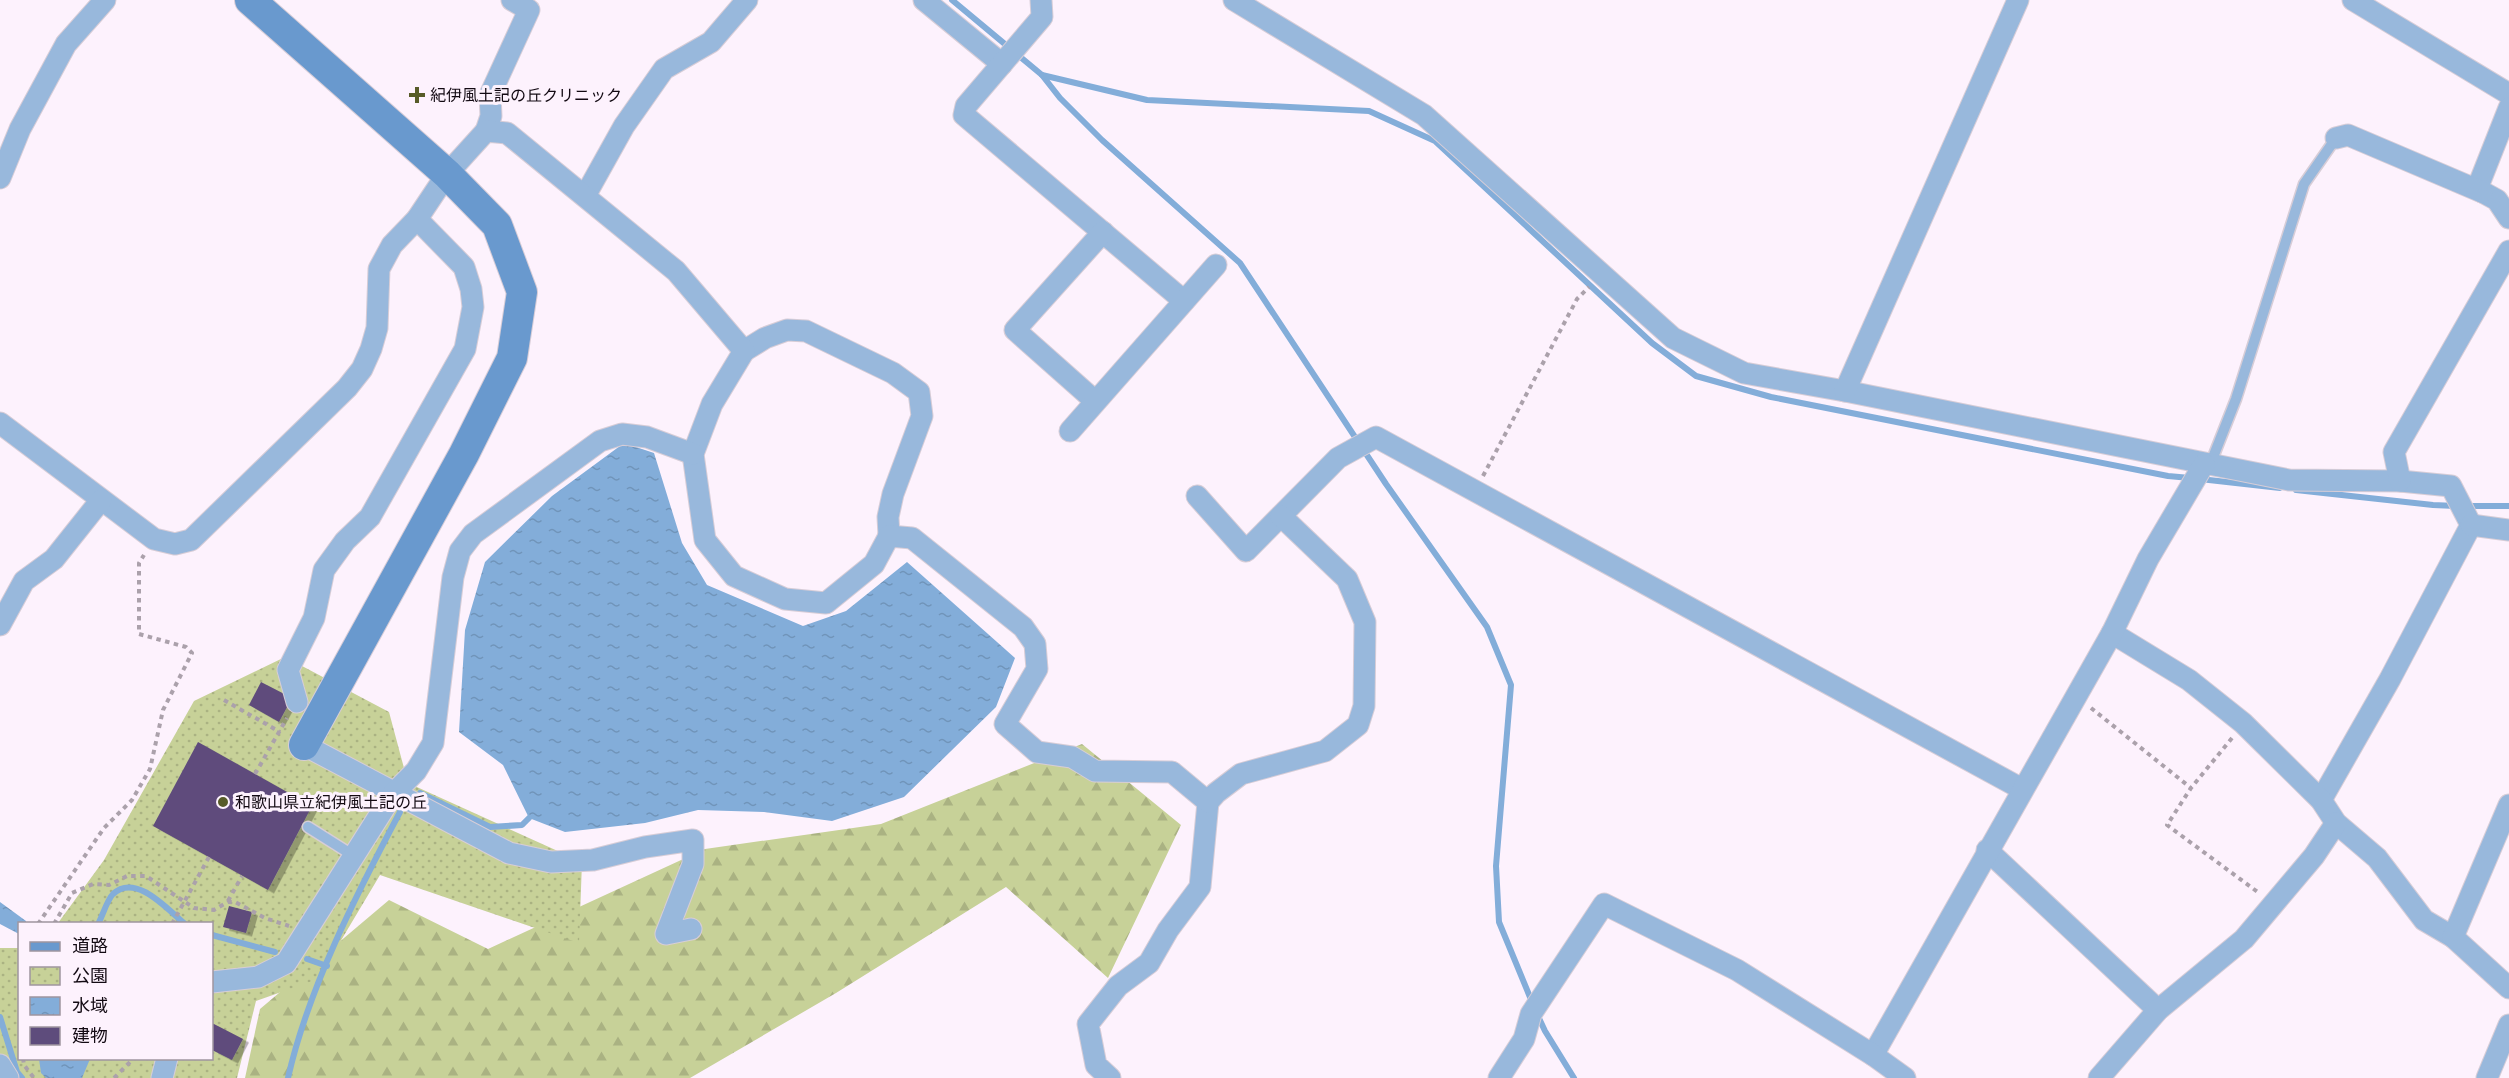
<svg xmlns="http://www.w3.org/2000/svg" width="2509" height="1078" font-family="Overpass,'Noto Sans JP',sans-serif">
  <defs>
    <pattern id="forest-firs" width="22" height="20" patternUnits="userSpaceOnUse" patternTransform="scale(1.5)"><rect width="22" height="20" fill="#c7d198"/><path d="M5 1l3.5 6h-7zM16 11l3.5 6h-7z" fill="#aab282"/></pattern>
    <pattern id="park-dots" width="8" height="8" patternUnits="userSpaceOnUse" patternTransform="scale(1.5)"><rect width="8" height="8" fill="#c7d198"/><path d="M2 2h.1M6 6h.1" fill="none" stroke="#aab282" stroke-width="1.8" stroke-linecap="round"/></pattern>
    <pattern id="water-ripples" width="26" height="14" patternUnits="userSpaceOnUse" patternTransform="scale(1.5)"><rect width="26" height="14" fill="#83add9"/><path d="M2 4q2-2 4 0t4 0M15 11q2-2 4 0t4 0" fill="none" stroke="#7094b9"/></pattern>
    <filter id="shadow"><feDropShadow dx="6" dy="3.5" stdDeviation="0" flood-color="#0004"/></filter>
  </defs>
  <rect width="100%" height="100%" fill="#fdf2fd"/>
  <polygon fill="url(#forest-firs)" points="1082,744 1181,825 1108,978 1006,887 836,993 690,1078 245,1078 260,1009 389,900 488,949 705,849 881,824"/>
  <polygon fill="url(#park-dots)" points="285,657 389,712 408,783 582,862 579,943 380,875 318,979 256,1001 237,1078 0,1078 0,948 19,948 20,1058 212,1058 212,924 58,923 104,860 194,701"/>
  <g fill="url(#water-ripples)">
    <polygon points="624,443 654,453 682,543 707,585 803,626 846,611 907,562 1015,658 996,707 904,797 832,821 764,812 698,810 645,823 565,832 529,818 503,765 459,732 465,630 485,562 552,496"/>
    <polygon points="0,902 26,921 26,923 20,924 19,934 0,924"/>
    <polygon points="39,1059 39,1058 90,1059 82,1078 46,1078 41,1073"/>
  </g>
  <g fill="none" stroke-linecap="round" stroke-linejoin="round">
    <g stroke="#83add9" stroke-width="6">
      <polyline points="952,0 1042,75 1060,98 1102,140 1240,263 1386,484 1487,627 1511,685 1496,866 1499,922 1532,1002"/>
      <polyline points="1042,75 1147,100 1369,111 1435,141 1652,343 1696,376 1771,397 2168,476 2190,478"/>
      <polyline points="2200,479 2280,488"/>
      <polyline points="2296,490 2433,505 2456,506"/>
      <polyline points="2466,506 2509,506"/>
      <polyline points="420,793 490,827 522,825 529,818"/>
      <path d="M98,924C103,915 107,900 113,894C136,872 169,911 185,924"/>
      <polyline points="212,935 275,952"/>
      <polyline points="307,959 327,966"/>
      <polyline points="1537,1014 1545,1031 1574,1078"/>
      <polyline points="0,1017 17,1072 22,1078"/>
      <path d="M288,1078C308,989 357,893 400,812"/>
    </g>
  </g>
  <g fill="#5e4c7c" filter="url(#shadow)">
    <polygon points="261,682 292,698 279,722 249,705"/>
    <polygon points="198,742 312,806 268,890 153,826"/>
    <polygon points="229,906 252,912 246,933 223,927"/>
    <polygon points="212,1023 243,1039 232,1060 212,1050"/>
  </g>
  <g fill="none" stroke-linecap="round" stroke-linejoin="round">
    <g stroke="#d7cdd7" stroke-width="13">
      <g id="lane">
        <polyline points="2210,465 2236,399 2304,184 2336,138"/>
        <polyline points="308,827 354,856"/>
      </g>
    </g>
    <g stroke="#d7cdd7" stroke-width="23">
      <g id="street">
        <polyline points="924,0 1002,64"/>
        <polyline points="1041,0 1042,17 966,106 964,115 1184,301"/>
        <polyline points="1234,0 1424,115 1673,338 1744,373 1845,391 2289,480 2400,481 2451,486 2471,525 2390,679 2321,800"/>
        <polyline points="2353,0 2509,94"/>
        <polyline points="2509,108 2477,189 2497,200 2509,218"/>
        <polyline points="486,131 491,116 490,95 529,10 512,0"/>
        <polyline points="2336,138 2348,135 2482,192"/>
        <polyline points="0,178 20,129 66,44 105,0"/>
        <polyline points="585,196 624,126 664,69 711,42 747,0"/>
        <polyline points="744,351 765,338 787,330 806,331 893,373 919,392 922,416 893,494 888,517 889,536"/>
        <polyline points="1845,391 2018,0"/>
        <polyline points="1095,401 1015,330 1103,232"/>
        <polyline points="0,423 154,539 175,544 191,540 347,388 362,369 371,349 377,328 379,269 392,245 417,219 447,174 486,131 507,133 676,271 744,351 712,404 693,454 705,540 734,576 785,599 826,603 874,564 889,536 912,538 1023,627 1035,644 1037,669 1005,724 1037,752 1072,757 1095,771 1172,772 1208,802 1200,887 1168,930 1149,963 1118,986 1088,1024 1096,1065 1110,1078"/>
        <polyline points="1070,431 1216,265"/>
        <polyline points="2400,481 2394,452 2509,251"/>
        <polyline points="1197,496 1246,551 1338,458 1376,437 2022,789"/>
        <polyline points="2471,525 2509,530"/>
        <polyline points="0,625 24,581 54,559 101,500"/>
        <polyline points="2112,633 2189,680 2243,723 2321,800 2336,823 2377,858 2424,920 2453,937"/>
        <polyline points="297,702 288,670 314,618 324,570 345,541 370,517 465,349 473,307 471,289 464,267 417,219"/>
        <polyline points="304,745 509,853 551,862 593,860 645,847 693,840 693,864 666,934 691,929"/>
        <polyline points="1208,802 1216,793 1241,774 1325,751 1358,725 1364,706 1365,622 1347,579 1281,516"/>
        <polyline points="2509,805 2453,937 2509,988"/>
        <polyline points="1987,850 2158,1010"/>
        <polyline points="212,982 258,977 286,963 393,794 416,771 433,743 453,577 460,551 473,534 600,441 622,434 647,437 693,454"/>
        <polyline points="1873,1055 2112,633 2148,559 2204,464"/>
        <polyline points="0,1065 8,1078"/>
        <polyline points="162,1078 167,1058"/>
        <polyline points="1499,1078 1524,1039 1531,1014 1604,904 1737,970 1873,1055 1905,1078"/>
        <polyline points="2099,1078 2158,1010 2244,939 2314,856 2336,823"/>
        <polyline points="2487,1078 2509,1025"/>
      </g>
    </g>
    <g stroke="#d7cdd7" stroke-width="32">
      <polyline id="secondary" points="250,0 447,174 497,225 522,292 512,358 464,454 304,745"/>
    </g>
    <g stroke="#aba1ab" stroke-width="4" stroke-dasharray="4.5 4.5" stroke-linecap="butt">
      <polyline points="1483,476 1577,299 1589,287"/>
      <polyline points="224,700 280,732"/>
      <polyline points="2091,708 2191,788"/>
      <polyline points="2232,738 2191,788 2167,825 2259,893"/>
      <polyline points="255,774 287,718"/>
      <polyline points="228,901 242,876"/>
      <polyline points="38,924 104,828 132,800 150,769 163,710 192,653 186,647 139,634 139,563 144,555"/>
      <polyline points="54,924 72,893 93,884 109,885 127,876 146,876 194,908 214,910 228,902 235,902 265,918 289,926"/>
      <polyline points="172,924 209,857"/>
      <polyline points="20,1027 20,1039"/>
      <polyline points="23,1058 24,1065 34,1078"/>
      <polyline points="201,1058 201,1059"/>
      <polyline points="114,1078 134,1058"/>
    </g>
    <use href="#lane" stroke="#98b8dc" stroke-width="10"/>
    <use href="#street" stroke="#98b8dc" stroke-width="21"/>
    <use href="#secondary" stroke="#6999ce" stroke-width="30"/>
  </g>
  <g fill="#575b28" stroke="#fdf2fd" stroke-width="2">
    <path d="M414 86h6v6h6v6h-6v6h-6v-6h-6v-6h6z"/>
    <circle cx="223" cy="802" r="6"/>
  </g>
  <g text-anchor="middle" stroke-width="6" stroke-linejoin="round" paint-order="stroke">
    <g font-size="16" fill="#120912" stroke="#fdf2fd" text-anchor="start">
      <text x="430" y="101">紀伊風土記の丘クリニック</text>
      <text x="235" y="808">和歌山県立紀伊風土記の丘</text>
    </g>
  </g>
  <rect x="18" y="922" width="195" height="138" fill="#fdf2fd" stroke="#9f959f" stroke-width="1.5"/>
  <rect x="30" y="942" width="30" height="9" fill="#6999ce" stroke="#9f959f" stroke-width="1.5"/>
  <text x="72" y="952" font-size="18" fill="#120912">道路</text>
  <rect x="30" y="967" width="30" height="18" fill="url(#park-dots)" stroke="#9f959f" stroke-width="1.5"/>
  <text x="72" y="982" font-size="18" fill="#120912">公園</text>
  <rect x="30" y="997" width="30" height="18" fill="url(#water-ripples)" stroke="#9f959f" stroke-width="1.5"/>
  <text x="72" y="1012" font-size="18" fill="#120912">水域</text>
  <rect x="30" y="1027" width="30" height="18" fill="#5e4c7c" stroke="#9f959f" stroke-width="1.5"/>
  <text x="72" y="1042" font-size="18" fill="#120912">建物</text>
</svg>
